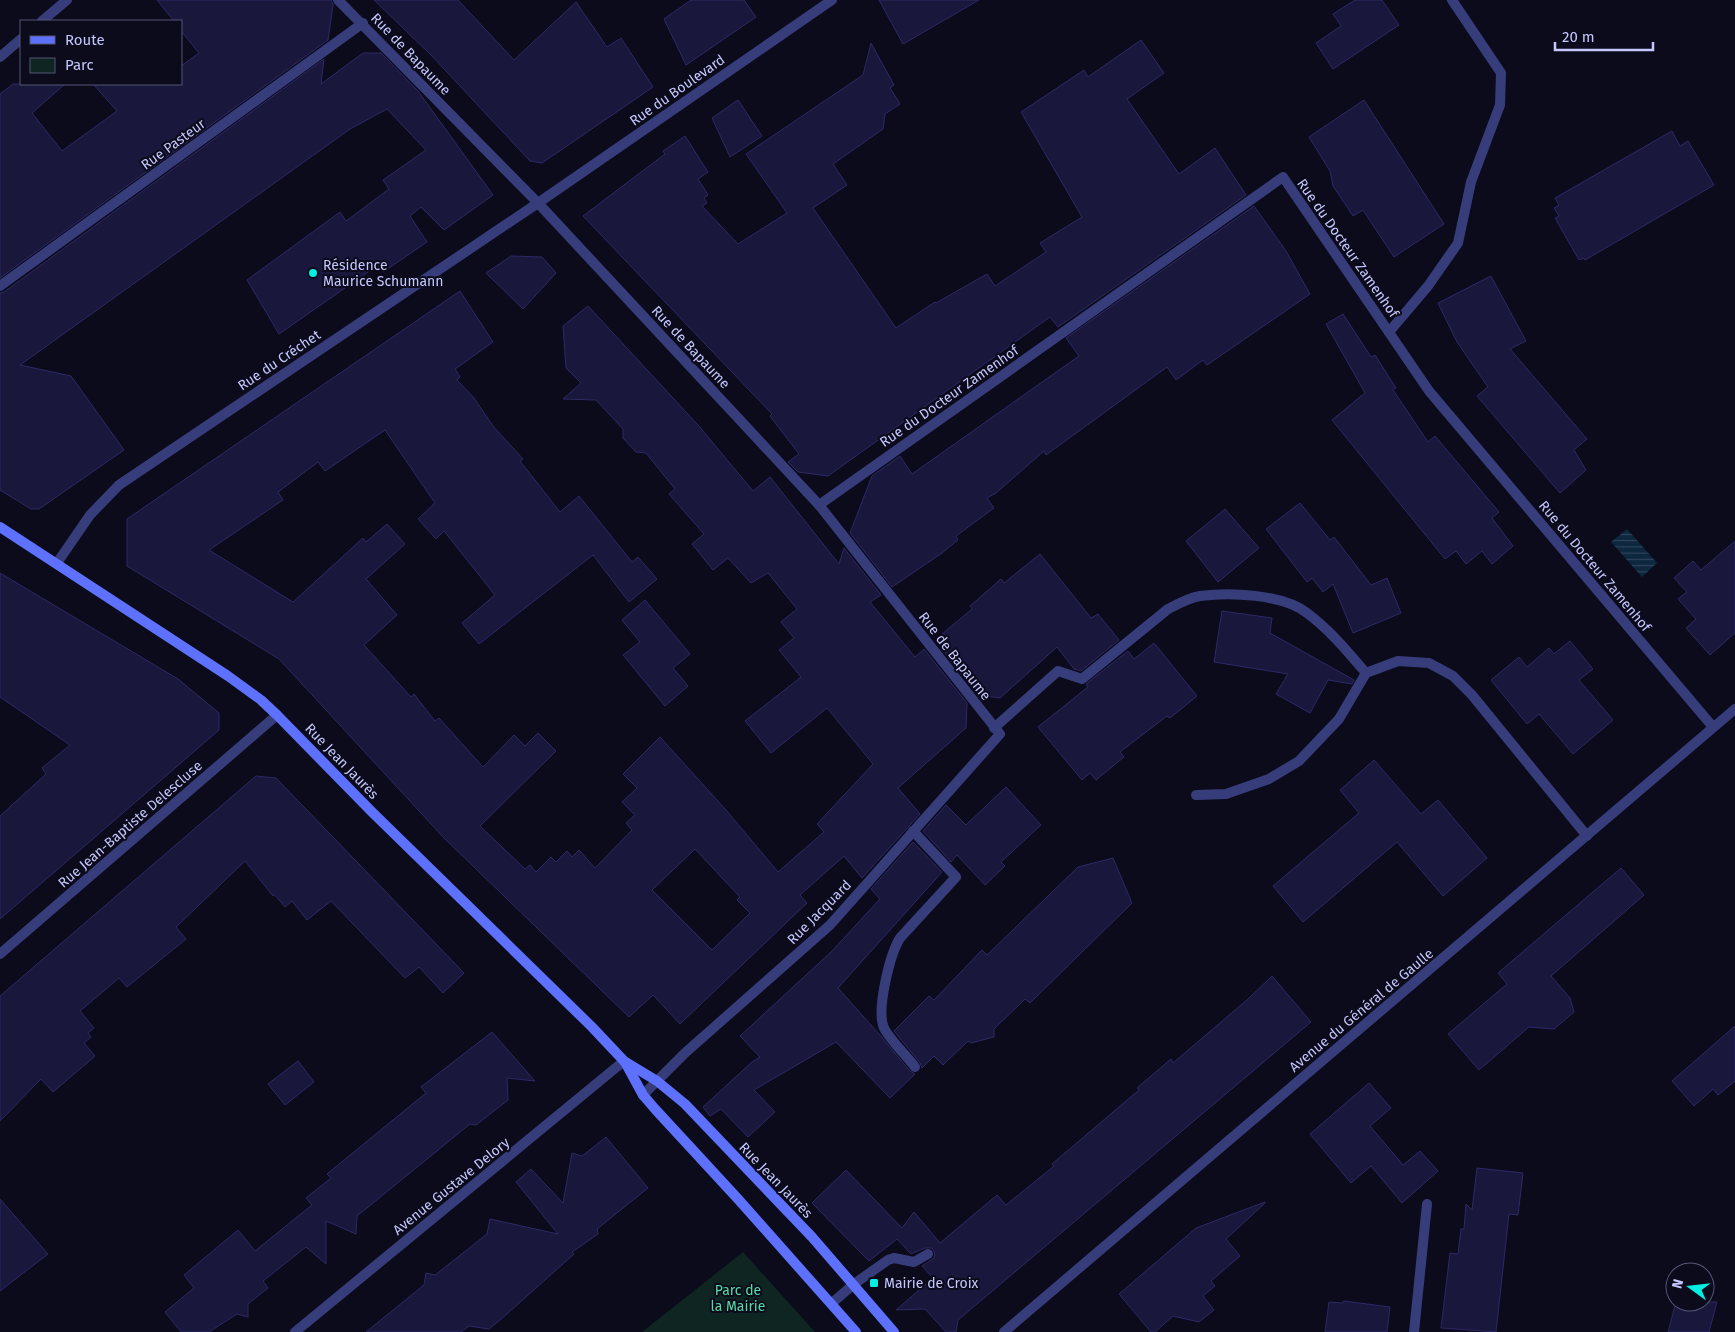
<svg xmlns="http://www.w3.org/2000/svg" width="1735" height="1332" font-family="'Fira Sans',sans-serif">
  <defs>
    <pattern id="water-rules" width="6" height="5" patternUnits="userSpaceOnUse" patternTransform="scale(1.25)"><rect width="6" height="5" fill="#0c273e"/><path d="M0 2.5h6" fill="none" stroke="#2e455b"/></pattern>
  </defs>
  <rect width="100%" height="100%" fill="#0b0b1b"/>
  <polygon fill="#0e2521" points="743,1252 815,1332 642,1332"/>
  <polygon fill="url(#water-rules)" points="1627,529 1657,563 1642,577 1611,542"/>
  <g fill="#19173c" stroke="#2d2967" fill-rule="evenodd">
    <polygon points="157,0 331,0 333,5 328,40 0,278 0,94 13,84 65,84 32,113 62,151 117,111 93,84 181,84 181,66 199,53 181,31 181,21 174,21"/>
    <polygon points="374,0 458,0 514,60 576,2 607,47 621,38 653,87 542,163 530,161 431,55 432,56"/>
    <polygon points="691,0 744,0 756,17 686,65 664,19"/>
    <polygon points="879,0 979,0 903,44"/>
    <polygon points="1355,0 1382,0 1399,25 1333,69 1316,43 1341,26 1333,14"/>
    <polygon points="1141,40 1164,73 1127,99 1179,174 1215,148 1246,195 1058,327 1050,317 828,476 798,472 788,462 799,454 770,416 772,414 583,216 665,154 663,151 685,136 708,172 698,179 708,195 704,198 707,203 702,206 738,244 787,213 746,154 863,75 871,43 894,85 890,88 900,104 885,114 883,129 833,164 847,185 813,208 896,328 935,302 936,303 987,274 995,286 1046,252 1040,243 1082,217 1021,112 1084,70 1088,77"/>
    <polygon points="363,53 381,53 418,91 493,195 444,230 421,207 410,216 427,242 383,272 378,265 279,334 247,280 340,212 346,221 389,189 383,180 426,150 387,109 350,129 20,365 71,376 124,450 39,509 31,509 0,490 0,293 4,292 324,59 321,84"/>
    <polygon points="738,100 762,136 730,157 712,118"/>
    <polygon points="1364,100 1444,224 1394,257 1363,210 1353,216 1333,186 1330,171 1309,137"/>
    <polygon points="1672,131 1680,146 1688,141 1714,185 1585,260 1584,258 1579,260 1555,218 1559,216 1554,208 1559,205 1555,198"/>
    <polygon points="1254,206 1286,251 1310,294 1207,365 1203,360 1176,380 1167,367 1046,455 1044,451 996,493 987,498 994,508 956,536 958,540 942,553 892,587 850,533 872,476 900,456 912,474 1079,356 1066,338"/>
    <polygon points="511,256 542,257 556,273 523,309 486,273"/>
    <polygon points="1491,276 1526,341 1510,349 1587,439 1574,450 1586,470 1560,493 1477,396 1488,387 1457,342 1438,303"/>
    <path d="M460,291L493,342L455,369L460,377L457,380L474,398L493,426L523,459L520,461L560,512L579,496L632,562L638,557L657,579L629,602L593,555L479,644L462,623L495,595L444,531L436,539L418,519L435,503L385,430L325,471L318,462L278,492L283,500L209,550L293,602L363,538L366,542L387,524L405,544L366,579L397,615L364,645L411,697L414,694L435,721L439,718L483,767L514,735L525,746L538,733L556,751L480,826L525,869L530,865L536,872L551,857L556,862L567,851L572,857L579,850L595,868L632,830L626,823L635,815L622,802L637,788L623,774L660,737L726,810L778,872L824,832L817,824L873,764L827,708L771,753L745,721L801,677L779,650L794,638L781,622L797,609L768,573L751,583L728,558L713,570L692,544L704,534L669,494L675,489L646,453L636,452L623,438V429L596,400L563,399L581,383L566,368L563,326L588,306L698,425L753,491L770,477L839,564L844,548L881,595L870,602L915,657L924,649L967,703L966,728L898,788L920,814L862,878L844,856L800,895L807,903L680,1024L653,995L629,1017L444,838L279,659L127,566V519ZM695,849L740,897L737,900L750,913L712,950L652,890Z"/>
    <polygon points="1343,314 1371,357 1375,355 1396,388 1393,390 1428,442 1435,436 1499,512 1492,518 1513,546 1492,564 1482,551 1466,564 1456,551 1445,559 1332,420 1365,393 1326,324"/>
    <polygon points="1300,503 1330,540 1334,537 1371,585 1387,578 1401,613 1353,633 1333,584 1323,592 1312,578 1307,582 1266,529"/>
    <polygon points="1225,509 1259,548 1218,582 1186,541"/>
    <polygon points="1735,541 1735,633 1710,655 1686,628 1696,619 1678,599 1687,592 1674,578 1693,561 1701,570"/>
    <polygon points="1040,554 1091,618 1098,614 1119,640 1081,671 1074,669 1057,647 1000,698 978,695 935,640 972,609 970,606 1001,579 1004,583"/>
    <polygon points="0,573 178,679 219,713 219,730 0,919 0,816 46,774 42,768 70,745 0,697"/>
    <polygon points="645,600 690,654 673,668 688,686 665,706 623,655 640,642 622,620"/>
    <polygon points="1222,611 1272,618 1270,633 1354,680 1352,684 1328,680 1310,713 1276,694 1288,674 1214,662"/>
    <polygon points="1570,641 1593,669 1579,680 1613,720 1573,754 1539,714 1527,724 1491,680 1519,657 1527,667 1549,648 1554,654"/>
    <polygon points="1154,643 1197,696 1170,718 1167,716 1120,752 1124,757 1096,780 1090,773 1082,780 1038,727 1088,687 1086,684 1128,651 1134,659"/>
    <polygon points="1374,760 1421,814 1438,800 1487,858 1443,896 1397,842 1303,922 1273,886 1359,813 1340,790"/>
    <polygon points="256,776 276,778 464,973 443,993 419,967 405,978 331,901 307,920 292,901 285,907 274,894 273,896 245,861 176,927 186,939 127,987 119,978 80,1011 94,1028 88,1033 91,1037 84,1043 95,1056 53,1092 41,1079 0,1121 0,996"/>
    <polygon points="1006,787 1041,825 1001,862 1005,866 985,885 957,855 951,862 923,831 946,805 966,825"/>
    <polygon points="913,842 942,872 838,988 879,1034 910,1071 915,1074 890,1098 836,1042 754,1090 775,1112 748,1137 721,1109 710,1116 703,1107 752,1062 760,1057 740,1036 831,952 880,899 871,889"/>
    <polygon points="1113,858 1132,903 1030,1003 1025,999 994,1029 994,1037 971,1043 968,1041 943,1065 934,1056 922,1068 920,1063 894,1031 929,996 934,1000 982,950 987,955 1078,867"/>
    <polygon points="1621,868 1644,895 1551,976 1570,998 1574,1012 1554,1029 1529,1027 1479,1070 1448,1034 1507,984 1498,973"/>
    <polygon points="1272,976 1311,1022 958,1320 956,1332 946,1332 925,1309 896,1310 933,1278 922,1266 934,1258 935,1254 932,1248 925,1248 911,1254 897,1239 869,1261 812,1203 846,1170 902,1228 914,1212 940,1243 997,1195 1006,1205 1054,1166 1052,1164 1139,1090 1137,1088 1171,1059 1173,1063 1248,999"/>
    <polygon points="1735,1026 1735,1081 1718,1095 1713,1089 1694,1106 1672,1081"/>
    <polygon points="492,1032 535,1081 507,1078 508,1100 476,1125 470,1124 357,1216 356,1234 326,1221 326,1264 306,1247 263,1281 268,1288 248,1304 248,1317 237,1314 209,1332 181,1332 165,1312 194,1288 184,1275 238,1230 255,1251 312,1205 306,1198 331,1178 327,1174 426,1093 421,1087"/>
    <polygon points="298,1061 314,1082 285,1105 268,1084"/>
    <polygon points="1369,1083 1391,1108 1370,1126 1403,1165 1420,1151 1438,1171 1402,1203 1371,1166 1351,1183 1310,1134"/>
    <polygon points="606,1137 648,1188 597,1229 598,1234 572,1252 574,1254 507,1314 489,1329 469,1326 461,1332 366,1332 424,1285 426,1273 435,1275 487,1234 490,1219 558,1234 516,1182 531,1169 563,1203 572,1153 582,1156"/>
    <polygon points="1477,1168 1523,1173 1518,1215 1509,1214 1496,1332 1441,1328 1450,1253 1458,1254 1461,1229 1464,1229 1466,1204 1472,1210"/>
    <polygon points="0,1199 48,1254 0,1291"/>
    <polygon points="1265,1202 1265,1203 1226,1239 1240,1256 1211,1281 1215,1286 1203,1296 1214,1310 1199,1322 1173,1316 1155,1332 1151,1332 1119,1294 1196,1228"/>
    <polygon points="1344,1301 1390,1307 1387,1332 1325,1332 1329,1302 1343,1303"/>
    <polygon points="1676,1302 1717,1302 1709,1332 1668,1332"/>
  </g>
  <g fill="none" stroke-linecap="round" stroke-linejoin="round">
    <g stroke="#363d7a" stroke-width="10">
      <polyline points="1389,332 1428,286 1458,243 1471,182 1500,105 1501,73 1452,0"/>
      <path d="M994,728L1058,671L1082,679L1168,609C1178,604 1188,598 1200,596C1229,592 1283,594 1307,613C1330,630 1348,652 1366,673L1398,661L1429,663L1453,676L1472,695L1587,836"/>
      <polyline points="1196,795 1226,794 1269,779 1299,761 1339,719 1366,673"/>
      <path d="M913,831L956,877L900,938C890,954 876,1010 884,1028C890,1040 906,1055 915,1067"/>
      <polyline points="832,1303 854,1284 888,1260 894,1258 914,1262 928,1254"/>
      <polyline points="1414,1332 1427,1204"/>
    </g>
    <g stroke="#363d7a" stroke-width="10">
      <polyline points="338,0 538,203 819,505 1000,734 830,925 685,1053 643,1095"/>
      <polyline points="42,21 67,0"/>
      <polyline points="0,57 21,39"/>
      <polyline points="0,286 363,23"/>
      <polyline points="819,505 1283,177 1429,391 1713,727"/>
      <polyline points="57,563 90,515 119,485 538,203 832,0"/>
      <polyline points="295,1332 624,1061"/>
    </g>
    <g stroke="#363d7a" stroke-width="10">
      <polyline points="0,954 277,715"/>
      <polyline points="1004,1332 1735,709"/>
    </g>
    <g stroke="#5d71fd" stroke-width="10">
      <polyline points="0,527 228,676 261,700 277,715 372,812 592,1027 624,1061 657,1081 685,1104 812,1237 894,1332"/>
      <polyline points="625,1062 643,1095 655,1109 738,1199 856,1332"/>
    </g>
  </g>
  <g fill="#02eee3" stroke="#0b0b1b" stroke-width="2">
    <circle cx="313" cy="273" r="5"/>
    <rect x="869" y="1278" width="10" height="10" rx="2.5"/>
  </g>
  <g text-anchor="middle" stroke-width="4" stroke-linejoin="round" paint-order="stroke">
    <g font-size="14" fill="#c5c7fe" stroke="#0b0b1b">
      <text transform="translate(411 54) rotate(46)" y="5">Rue de Bapaume</text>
      <text transform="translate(677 90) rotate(-35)" y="5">Rue du Boulevard</text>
      <text transform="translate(173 144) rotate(-36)" y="5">Rue Pasteur</text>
      <text transform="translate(1348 248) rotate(55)" y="5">Rue du Docteur Zamenhof</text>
      <text transform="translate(691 347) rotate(47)" y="5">Rue de Bapaume</text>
      <text transform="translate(279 360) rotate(-34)" y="5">Rue du Créchet</text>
      <text transform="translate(949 396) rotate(-35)" y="5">Rue du Docteur Zamenhof</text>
      <text transform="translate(1595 566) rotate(50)" y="5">Rue du Docteur Zamenhof</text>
      <text transform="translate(955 656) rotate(52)" y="5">Rue de Bapaume</text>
      <text transform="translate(342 761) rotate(46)" y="5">Rue Jean Jaurès</text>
      <text transform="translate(130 824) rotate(-41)" y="5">Rue Jean-Baptiste Delescluse</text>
      <text transform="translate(819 912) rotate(-45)" y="5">Rue Jacquard</text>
      <text transform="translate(1361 1010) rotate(-40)" y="5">Avenue du Général de Gaulle</text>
      <text transform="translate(776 1180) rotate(46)" y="5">Rue Jean Jaurès</text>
      <text transform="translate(451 1186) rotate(-39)" y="5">Avenue Gustave Delory</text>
    </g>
    <g font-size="14" fill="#c5c7fe" stroke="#0b0b1b" text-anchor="start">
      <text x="323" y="270">Résidence<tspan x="323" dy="16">Maurice Schumann</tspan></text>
      <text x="884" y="1288">Mairie de Croix</text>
    </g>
    <g font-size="14" fill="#54dca6" stroke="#0b0b1b">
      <text x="738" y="1295">Parc de<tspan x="738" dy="16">la Mairie</tspan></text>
    </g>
  </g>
  <rect x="20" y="20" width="162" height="65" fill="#0b0b1b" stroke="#555676"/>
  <rect x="30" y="36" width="25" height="8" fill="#5d71fd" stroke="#555676"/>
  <text x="65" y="45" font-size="15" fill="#c5c7fe">Route</text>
  <rect x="30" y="58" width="25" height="15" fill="#0e2521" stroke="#555676"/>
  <text x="65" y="70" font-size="15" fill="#c5c7fe">Parc</text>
  <g transform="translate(1690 1287) rotate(285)"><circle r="24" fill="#0b0b1b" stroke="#555676"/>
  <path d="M0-4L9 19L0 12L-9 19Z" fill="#02eee3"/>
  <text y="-8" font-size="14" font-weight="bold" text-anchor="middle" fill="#c5c7fe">N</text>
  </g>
  <path d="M1555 42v8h98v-8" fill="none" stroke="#c5c7fe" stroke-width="2.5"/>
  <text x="1562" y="42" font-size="15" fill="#c5c7fe" stroke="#0b0b1b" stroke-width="4" paint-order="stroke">20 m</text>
</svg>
